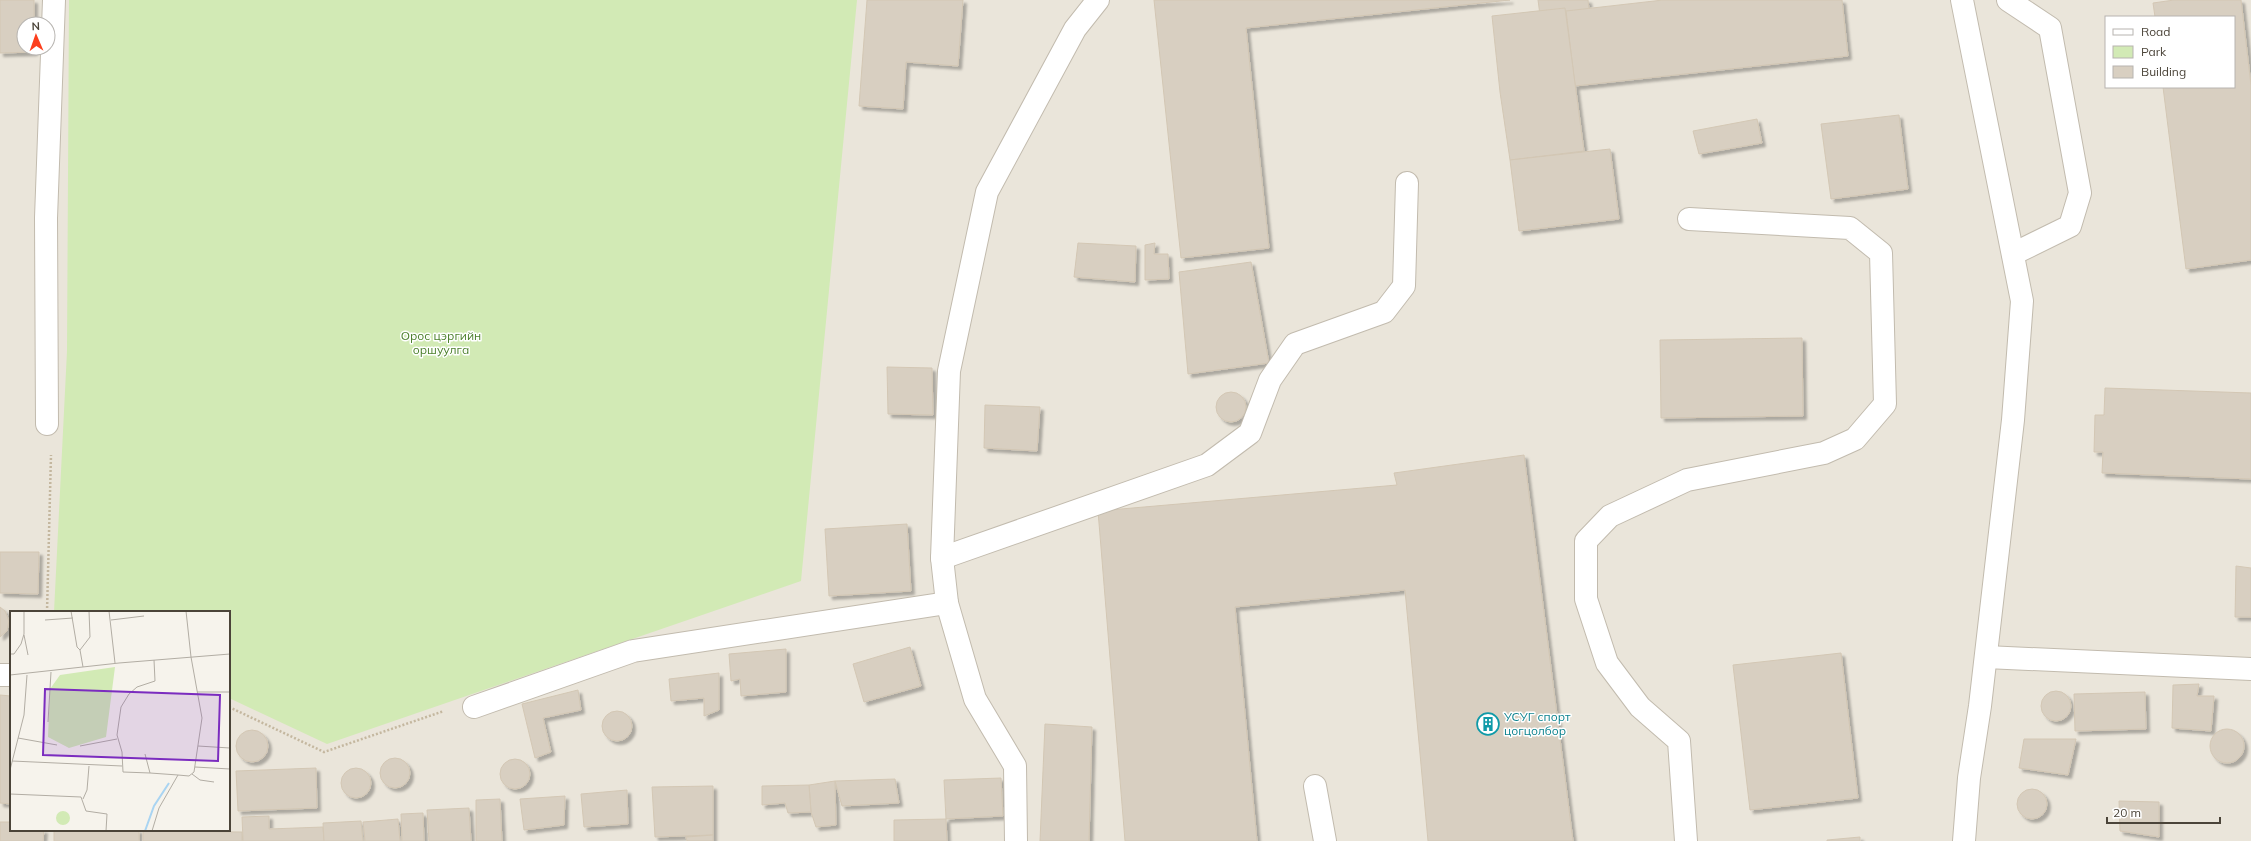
<svg xmlns="http://www.w3.org/2000/svg" width="2251" height="841" font-family="Mulish,sans-serif">
  <defs>
    <filter id="shadow"><feDropShadow dx="3.5" dy="3.5" stdDeviation="1" flood-color="#0004"/></filter>
  </defs>
  <rect width="100%" height="100%" fill="#f6f3ec"/>
  <path fill="#eae5da" fill-rule="evenodd" d="M0,0H2251V841H0ZM2106,17H2234V87H2106ZM24,24H48V48H24ZM11,612H229V830H11Z"/>
  <polygon fill="#d2eab5" points="69,0 857,0 801,581 327,744 229,698 229,612 54,612 67,351"/>
  <g fill="#d8cfc1" stroke="#d3c7b4" filter="url(#shadow)">
    <polygon points="0,0 34,0 34,24 24,24 24,48 34,48 34,52 0,53"/>
    <polygon points="867,0 963,0 958,66 906,62 903,109 859,106"/>
    <polygon points="1154,0 1510,0 1246,28 1269,248 1181,258"/>
    <polygon points="1538,0 1588,0 1589,9 1540,15"/>
    <polygon points="1663,0 1842,0 1848,56 1575,86 1566,11"/>
    <polygon points="2174,0 2241,0 2251,85 2251,260 2186,269 2163,87 2234,87 2234,17 2155,17 2153,3"/>
    <polygon points="1565,8 1584,151 1510,160 1500,92 1492,16"/>
    <polygon points="1899,115 1908,189 1831,199 1821,124"/>
    <polygon points="1757,119 1762,143 1699,154 1693,131"/>
    <polygon points="1610,149 1619,219 1519,231 1510,160"/>
    <polygon points="1078,243 1136,246 1135,282 1074,277"/>
    <polygon points="1155,243 1154,254 1168,254 1169,279 1145,280 1145,245"/>
    <polygon points="1251,262 1269,363 1188,374 1179,272"/>
    <polygon points="1802,338 1803,416 1661,418 1660,340"/>
    <polygon points="887,367 932,368 933,415 888,414"/>
    <polygon points="2105,388 2251,393 2251,479 2102,473 2103,452 2094,452 2095,415 2104,415"/>
    <circle cx="1231" cy="407" r="15"/>
    <polygon points="985,405 1040,407 1037,451 984,448"/>
    <polygon points="1524,455 1573,841 1428,841 1405,590 1235,607 1257,841 1125,841 1098,511 1397,485 1394,473"/>
    <polygon points="907,524 911,591 829,596 825,529"/>
    <polygon points="0,552 39,552 38,594 0,593"/>
    <polygon points="2236,566 2251,568 2251,617 2235,617"/>
    <polygon points="0,607 5,611 9,621 7,631 0,637"/>
    <polygon points="910,647 921,686 864,702 853,664"/>
    <polygon points="786,649 786,692 741,696 740,679 731,681 729,654"/>
    <polygon points="1841,653 1858,798 1750,810 1733,665"/>
    <polygon points="719,673 719,710 704,716 704,698 671,701 669,679"/>
    <polygon points="2199,684 2197,696 2214,696 2211,731 2172,728 2173,685"/>
    <polygon points="578,690 581,710 543,718 551,752 535,758 522,704"/>
    <circle cx="2056" cy="706" r="15"/>
    <polygon points="2145,692 2146,729 2075,731 2074,694"/>
    <polygon points="0,695 11,696 11,804 0,803"/>
    <circle cx="617" cy="726" r="15"/>
    <polygon points="1045,724 1092,727 1089,841 1040,841"/>
    <circle cx="2227" cy="746" r="17"/>
    <circle cx="252" cy="746" r="16"/>
    <polygon points="2024,739 2076,739 2068,775 2019,768"/>
    <circle cx="395" cy="773" r="15"/>
    <circle cx="515" cy="774" r="15"/>
    <circle cx="356" cy="783" r="15"/>
    <polygon points="316,768 317,808 238,811 236,771"/>
    <polygon points="1001,778 1003,816 946,819 944,780"/>
    <polygon points="895,779 899,803 842,806 835,781"/>
    <polygon points="835,781 836,825 816,827 811,812 809,785"/>
    <polygon points="809,785 811,812 788,813 785,803 762,805 762,786"/>
    <polygon points="713,786 713,835 655,837 652,787"/>
    <circle cx="2032" cy="804" r="15"/>
    <polygon points="627,790 628,824 584,827 581,794"/>
    <polygon points="565,796 564,825 524,830 520,799"/>
    <polygon points="500,799 502,841 476,841 476,800"/>
    <polygon points="2119,801 2159,802 2159,837 2120,831"/>
    <polygon points="469,808 471,841 429,841 427,810"/>
    <polygon points="423,813 424,841 402,841 401,814"/>
    <polygon points="269,816 269,829 323,827 324,841 243,841 242,817"/>
    <polygon points="398,819 400,841 365,841 363,822"/>
    <polygon points="946,819 947,841 894,841 894,820"/>
    <polygon points="361,821 363,841 324,841 323,823"/>
    <polygon points="0,822 11,822 11,830 44,830 43,841 0,841"/>
    <rect x="54" y="830" width="85" height="11"/>
    <polygon points="143,831 242,832 242,841 143,841"/>
    <polygon points="713,835 713,841 687,841 686,837"/>
    <polygon points="1860,837 1860,841 1827,841 1827,840"/>
  </g>
  <g fill="none" stroke-linecap="round" stroke-linejoin="round">
    <g stroke="#c2bbae" stroke-width="24">
      <g id="minor">
        <polyline points="1962,0 2022,301 2013,420 1980,706 1969,778 1964,841"/>
        <polyline points="2008,0 2050,28 2080,193 2070,226 2013,254"/>
        <polyline points="47,424 46,218 54,0"/>
        <polyline points="942,558 1207,465 1250,433 1270,380 1295,344 1384,312 1404,286 1407,183"/>
        <polyline points="1986,657 2251,669"/>
        <polyline points="0,675 11,675"/>
        <polyline points="474,707 633,651 947,603"/>
        <polyline points="1315,786 1325,841"/>
        <polyline points="1016,841 1015,766 975,699 947,603 942,558 949,371 987,192 1075,29 1098,0"/>
        <polyline points="1686,841 1679,741 1640,707 1607,663 1586,599 1586,541 1610,516 1687,480 1824,453 1855,439 1885,404 1881,253 1850,228 1689,219"/>
      </g>
    </g>
    <g stroke="#c4b79f" stroke-width="2.5" stroke-dasharray="2 2" stroke-linecap="butt">
      <polyline points="47,612 51,455"/>
      <polyline points="229,707 324,752 444,711"/>
    </g>
    <use href="#minor" stroke="#fff" stroke-width="22"/>
  </g>
  <defs>
    <g id="building-ring" transform="scale(1.15)"><circle r="9.5" fill="#fff" stroke="#0f9aa8" stroke-width="1.5"/><path d="M-4-6H4V6H1V3H-1V6H-4ZM-2.5-4.3h1.7v1.8h-1.7ZM.8-4.3h1.7v1.8H.8ZM-2.5-1h1.7V.8h-1.7ZM.8-1h1.7V.8H.8Z" fill="#0f9aa8"/></g>
  </defs>
  <g fill-rule="evenodd">
    <use href="#building-ring" x="1488" y="724"/>
  </g>
  <g text-anchor="middle" stroke-width="3" stroke-linejoin="round" paint-order="stroke">
    <g font-size="12" fill="#4a7f2a" stroke="#fff">
      <text x="441" y="340">Орос цэргийн<tspan x="441" dy="14">оршуулга</tspan></text>
    </g>
    <g font-size="12" fill="#0d838f" stroke="#fff" text-anchor="start">
      <text x="1504" y="721">УСУГ спорт<tspan x="1504" dy="14">цогцолбор</tspan></text>
    </g>
  </g>
  <g transform="translate(10 611)">
    <rect width="220" height="220" fill="#f6f3ec"/>
    <path d="M105,56L96,126L59,137L38,126L40,78L50,64ZM46 207a7 7 0 1 1 14 0a7 7 0 1 1-14 0Z" fill="#d2eab5"/>
    <path fill="none" stroke="#a9d4f2" stroke-width="2" d="M135,220L144,195L159,172"/>
    <path fill="none" stroke="#b2ada4" stroke-width="1" d="M61,0L67,36L70,39M99,0L105,52M176,0L181,46M35,9L63,7M101,9L134,5M14,24L18,44M0,43H4L11,33L14,23V0M73,56L70,39L80,26L79,0M0,64L109,52L220,43M187,81H220M38,111L41,61M8,127L47,134M70,135L107,128M188,135L220,137M135,143L140,162L168,164M2,150L112,155M185,156L220,158M0,159L14,104L17,64M140,162L113,161L112,141L107,124L111,96L119,83L127,76L145,70L144,49M182,163L190,169L204,171M0,183L71,186L76,200L97,203L96,220M73,188L77,179L79,155M142,220L149,197L168,164L179,165L184,161L192,107L181,46"/>
    <path fill="#7b2cbf" fill-opacity="0.15" stroke="#7b2cbf" stroke-width="2" d="M35,78L210,84L208,150L33,144Z"/>
    <rect width="220" height="220" fill="none" stroke="#4b4439" stroke-width="2"/>
  </g>
  <rect x="2105" y="16" width="130" height="72" fill="#ffffff" stroke="#b7b4b0"/>
  <rect x="2113" y="29" width="20" height="6" fill="#ffffff" stroke="#b7b4b0"/>
  <text x="2141" y="36" font-size="12" fill="#4b4439">Road</text>
  <rect x="2113" y="46" width="20" height="12" fill="#d2eab5" stroke="#b7b4b0"/>
  <text x="2141" y="56" font-size="12" fill="#4b4439">Park</text>
  <rect x="2113" y="66" width="20" height="12" fill="#d8cfc1" stroke="#b7b4b0"/>
  <text x="2141" y="76" font-size="12" fill="#4b4439">Building</text>
  <g transform="translate(36 36) rotate(358)"><circle r="19" fill="#ffffff" stroke="#b7b4b0"/>
  <path d="M0-3L7 15L0 10L-7 15Z" fill="#fc3f1d"/>
  <text y="-6" font-size="11" font-weight="bold" text-anchor="middle" fill="#4b4439">N</text>
  </g>
  <path d="M2107 817v6h113v-6" fill="none" stroke="#4b4439" stroke-width="2"/>
  <text x="2113" y="817" font-size="12" fill="#4b4439" stroke="#ffffff" stroke-width="3" paint-order="stroke">20 m</text>
</svg>
